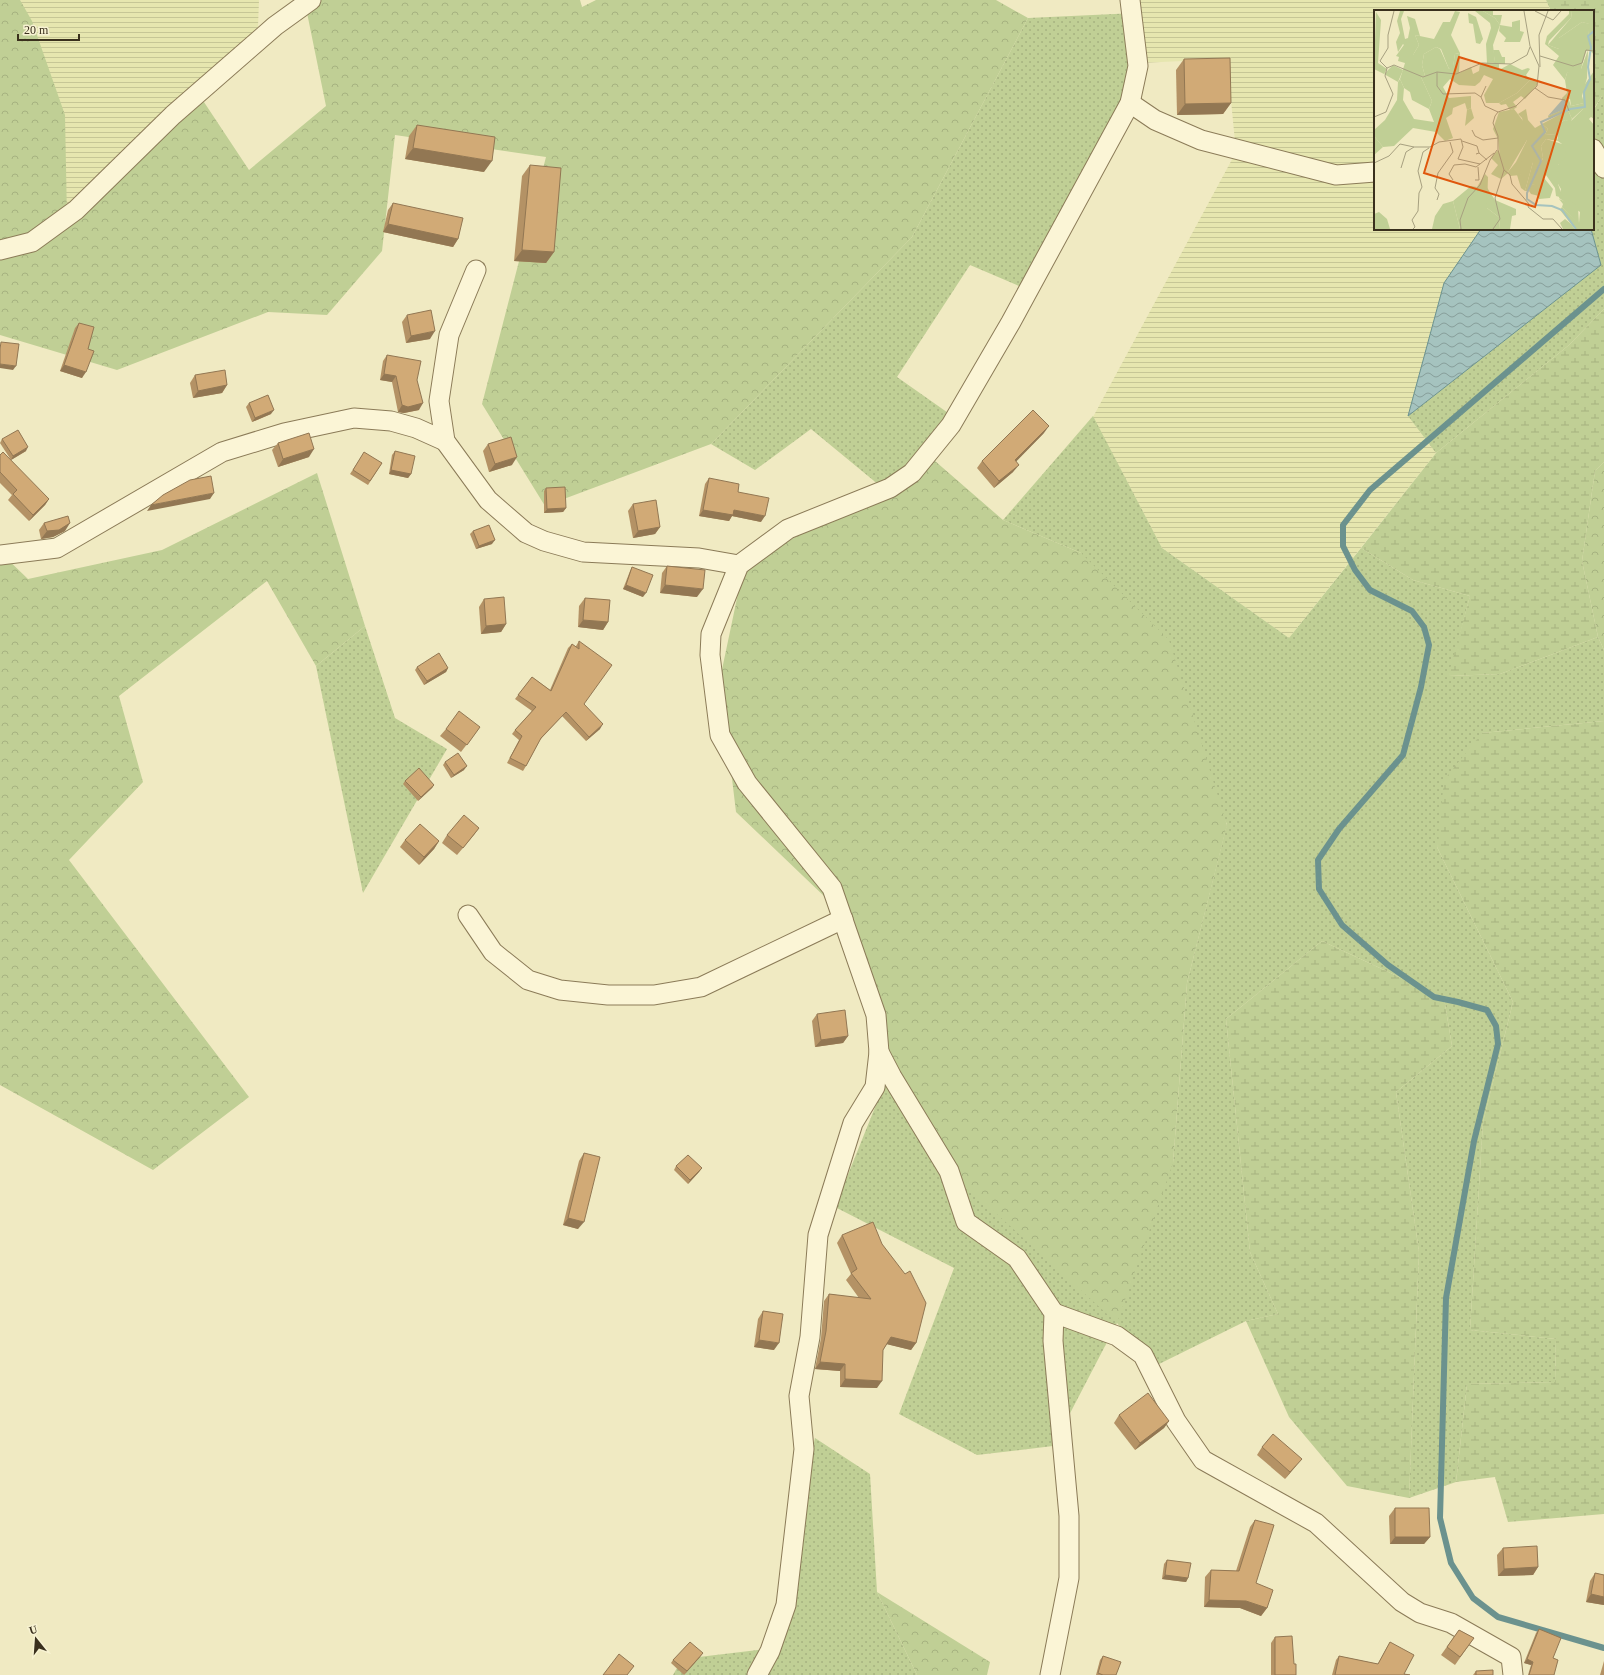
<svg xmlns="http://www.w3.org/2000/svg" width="1604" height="1675" font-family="Georgia,serif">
  <defs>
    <pattern id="farmland-rules" width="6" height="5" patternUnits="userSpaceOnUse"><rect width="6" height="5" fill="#e6e6af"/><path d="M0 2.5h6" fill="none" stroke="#c6c696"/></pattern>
    <pattern id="green-dots" width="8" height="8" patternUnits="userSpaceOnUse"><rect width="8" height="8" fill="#c0cf95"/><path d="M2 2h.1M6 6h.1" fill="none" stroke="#a6b280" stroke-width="1.8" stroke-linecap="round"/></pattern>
    <pattern id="forest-crowns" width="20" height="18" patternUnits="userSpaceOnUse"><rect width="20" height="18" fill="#c0cf95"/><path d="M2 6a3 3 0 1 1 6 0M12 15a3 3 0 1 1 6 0" fill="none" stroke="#a6b280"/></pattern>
    <pattern id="wetland-marsh" width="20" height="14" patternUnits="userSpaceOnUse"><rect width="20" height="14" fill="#c0cf95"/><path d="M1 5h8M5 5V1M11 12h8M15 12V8" fill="none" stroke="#a6b280"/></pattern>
    <pattern id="water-waves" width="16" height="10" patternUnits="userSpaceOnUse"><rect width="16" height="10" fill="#a5c3bf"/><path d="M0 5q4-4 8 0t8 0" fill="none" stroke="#879f9b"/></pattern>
  </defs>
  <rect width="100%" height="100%" fill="#f0eac2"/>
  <g fill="url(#farmland-rules)">
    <polygon points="20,0 259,0 258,27 67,220"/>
    <polygon points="1135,0 1546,0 1551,11 1375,11 1375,229 1481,229 1444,283 1408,416 1436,453 1289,638 1162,548 1093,417 1236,152 1227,59 1139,63"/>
  </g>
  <g fill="url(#green-dots)">
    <polygon points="1136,13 1139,63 1033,292 970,265 897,377 961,422 935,461 885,490 811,429 755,470 711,444 912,237 1028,18"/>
    <polygon points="1602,96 1604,96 1604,309 1569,345 1436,453 1408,416 1601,265 1591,229 1593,229 1593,111"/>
    <polygon points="1093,416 1162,548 1289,638 1361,548 1413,580 1470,596 1449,676 1500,674 1598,637 1604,650 1604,721 1482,733 1437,847 1513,1002 1483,1122 1470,1330 1556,1339 1555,1382 1467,1384 1456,1482 1409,1498 1419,1252 1396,1092 1452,1046 1444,998 1322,941 1226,1019 1250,1252 1278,1314 1246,1321 1153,1367 1117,1323 1053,1446 977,1455 899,1414 954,1268 835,1207 888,1075 1173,1163 1187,983 1227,824 1081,553 1003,520"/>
    <polygon points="365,626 395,718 447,749 363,893 316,666"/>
    <polygon points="815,1438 870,1474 877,1592 917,1675 673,1675 682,1659 767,1649"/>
  </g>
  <g fill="url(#forest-crowns)">
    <polygon points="0,0 20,0 32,21 65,115 67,219 196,90 249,170 326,106 305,3 314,0 580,0 582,7 596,0 996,0 1028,18 912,237 711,444 545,506 482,404 546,157 395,135 382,251 327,315 268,312 117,370 0,335"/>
    <polygon points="935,461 1003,520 1081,553 1169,640 1227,825 1187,983 1173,1163 1117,1323 945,1167 888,1075 848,919 736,812 720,679 744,565"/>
    <polygon points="1604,462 1604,650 1598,637 1582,561 1595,471"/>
    <polygon points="317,473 365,626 316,666 267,581 119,696 143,782 69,860 249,1097 153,1170 0,1085 0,552 28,579 162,550"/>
    <polygon points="877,1592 990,1662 987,1675 917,1675"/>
  </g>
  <g fill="url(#wetland-marsh)">
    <polygon points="1546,0 1604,0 1604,96 1602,96 1593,110 1593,11 1551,11"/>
    <polygon points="1604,309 1604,462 1595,471 1582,561 1598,637 1500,674 1448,676 1470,596 1413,580 1361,548 1436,453 1569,345"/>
    <polygon points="1604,721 1604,1514 1508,1522 1495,1477 1456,1482 1467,1384 1555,1382 1556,1339 1470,1330 1483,1122 1513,1002 1437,847 1444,780 1482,733"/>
    <polygon points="1322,941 1444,998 1452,1046 1396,1092 1419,1252 1409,1498 1347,1486 1289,1417 1246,1321 1278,1314 1250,1252 1226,1019"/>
  </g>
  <polygon fill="url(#water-waves)" stroke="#6b928e" points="1481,229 1591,229 1601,265 1408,416 1444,283"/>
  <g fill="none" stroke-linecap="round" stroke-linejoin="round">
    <polyline stroke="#6b928e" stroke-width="6" points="1604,289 1370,490 1343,525 1343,546 1355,570 1370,590 1412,611 1424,627 1429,645 1421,687 1403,755 1339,829 1318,860 1319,889 1342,925 1388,965 1434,997 1458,1002 1487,1010 1496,1026 1498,1044 1474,1141 1446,1298 1440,1518 1451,1563 1473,1598 1498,1617 1604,1648"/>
    <g stroke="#8b7b58" stroke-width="21">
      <g id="minor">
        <polyline points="1130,103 1155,120 1201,140 1336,175 1375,172"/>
        <polyline points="1593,149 1604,168"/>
        <polyline points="0,250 32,242 76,210 173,115 275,26 311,0"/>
        <polyline points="476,270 449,335 439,401 445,441 488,500 526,533 544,541 583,552 699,558 739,565"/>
        <polyline points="0,555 57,548 222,452 284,433 354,418 391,421 416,428 445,441"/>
        <polyline points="468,915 493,952 528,980 560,990 608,995 654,995 701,987 843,919"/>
        <polyline points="879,1052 892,1077 949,1171 966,1222 1017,1258 1054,1313 1053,1341 1069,1516 1069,1578 1050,1675"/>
        <polyline points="1054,1313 1117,1336 1143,1355 1176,1421 1203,1460 1316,1523 1402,1602 1420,1613 1451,1623 1511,1657 1513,1675"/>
        <polyline points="757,1675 770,1651 786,1605 804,1449 799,1396 810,1337 818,1235 853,1123 875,1087 879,1052 876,1015 832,888 747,783 720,735 710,655 711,634 739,565 788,529 890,488 912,473 951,425 1011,322 1130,103 1138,66 1130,0"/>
      </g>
    </g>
    <use href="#minor" stroke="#fbf5d6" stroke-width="19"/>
  </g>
  <g fill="#b49265">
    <polygon points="1184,59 1231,103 1223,114 1177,115 1176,70"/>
    <polygon points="417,125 484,172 405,159 409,136"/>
    <polygon points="530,165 554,252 546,263 514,261 522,176"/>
    <polygon points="393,203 458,239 453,247 383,232 388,210"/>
    <polygon points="407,315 430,339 406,343 402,322"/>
    <polygon points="79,323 88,349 82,378 60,371 75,328"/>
    <polygon points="387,355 417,380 419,410 404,413 398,412 392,382 380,380 383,361"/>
    <polygon points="195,375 227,385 222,393 193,398 190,383"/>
    <polygon points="249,403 271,414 252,422 246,407"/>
    <polygon points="1044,433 1016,461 1013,472 994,488 977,468 982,461"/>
    <polygon points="2,439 26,451 11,460 0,443"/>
    <polygon points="278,443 309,457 278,467 272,450"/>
    <polygon points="488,444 512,465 489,472 483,451"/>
    <polygon points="395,451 411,474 408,478 389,474 392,455"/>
    <polygon points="0,455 49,499 45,505 29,521 8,500 12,495 0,483"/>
    <polygon points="362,456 382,463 368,485 350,474"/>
    <polygon points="709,478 738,492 761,522 732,516 729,521 699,516 705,484"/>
    <polygon points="546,488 566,508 563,512 544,513 544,491"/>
    <polygon points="633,504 660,527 655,534 633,538 628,511"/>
    <polygon points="44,523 65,531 53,537 41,539 39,530"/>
    <polygon points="473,531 492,544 476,549 470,534"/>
    <polygon points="667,566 697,597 660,593 662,573"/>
    <polygon points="632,567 643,597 623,589 630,571"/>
    <polygon points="585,598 608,622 603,630 578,627 579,606"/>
    <polygon points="484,599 506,624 501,632 481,634 479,607"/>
    <polygon points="579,641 584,704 600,729 586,741 562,716 540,740 526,766 523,771 507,763 519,740 512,734 515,730 532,711 515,699 532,677 550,690 568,648 572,644 576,647 576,646"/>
    <polygon points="417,667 448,668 446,672 424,685 415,670"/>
    <polygon points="480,727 461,752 440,736 446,729"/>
    <polygon points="445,762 464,770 451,778 443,765"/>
    <polygon points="405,781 434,785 432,788 418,801 403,784"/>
    <polygon points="479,828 474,835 457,855 442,843 447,835"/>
    <polygon points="405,840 439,841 434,849 419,865 400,847"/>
    <polygon points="817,1014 848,1036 843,1043 815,1047 812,1021"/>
    <polygon points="584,1153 578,1229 563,1225 579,1161"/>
    <polygon points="676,1166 702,1168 699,1172 688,1184 674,1170"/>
    <polygon points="842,1235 916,1343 911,1350 887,1344 883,1350 877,1388 840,1387 840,1371 815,1369 821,1338 824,1301 829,1294 859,1298 846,1280 851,1274 837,1243"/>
    <polygon points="763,1311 774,1350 754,1347 758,1319"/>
    <polygon points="1119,1415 1169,1421 1164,1428 1135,1450 1114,1423"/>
    <polygon points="1262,1447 1296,1466 1285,1479 1257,1455"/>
    <polygon points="1395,1508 1430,1537 1424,1544 1390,1544 1389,1516"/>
    <polygon points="1255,1520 1256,1583 1267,1608 1261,1616 1240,1608 1204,1607 1205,1577 1211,1570 1236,1571 1250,1527"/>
    <polygon points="1503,1548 1538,1567 1533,1575 1498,1576 1497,1555"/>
    <polygon points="1167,1560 1188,1578 1186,1582 1162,1579 1164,1564"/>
    <polygon points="1595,1573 1604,1575 1604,1605 1586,1602 1590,1581"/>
    <polygon points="1539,1629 1553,1658 1554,1675 1528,1675 1531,1665 1524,1663 1536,1633"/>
    <polygon points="1459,1630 1474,1638 1455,1665 1441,1655"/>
    <polygon points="1275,1637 1294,1664 1296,1675 1271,1675 1271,1643"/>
    <polygon points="1390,1642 1404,1674 1410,1675 1332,1675 1336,1660 1339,1656 1378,1664 1387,1647"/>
    <polygon points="1103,1656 1116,1675 1096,1675 1100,1660"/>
    <polygon points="700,1657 684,1675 671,1663 673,1660"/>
    <polygon points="1604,1661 1604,1675 1600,1675"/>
    <polygon points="1476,1671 1493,1675 1473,1675"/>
  </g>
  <g fill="#927753">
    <polygon points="1231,103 1223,114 1177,115 1185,104"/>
    <polygon points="413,148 492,161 484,172 405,159"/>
    <polygon points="388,224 458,239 453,247 383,232"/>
    <polygon points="522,250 554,252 546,263 514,261"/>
    <polygon points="435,331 430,339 406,343 411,336"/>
    <polygon points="0,364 16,366 13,370 0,368"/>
    <polygon points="64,365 86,372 82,378 60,371"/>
    <polygon points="384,374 396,376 392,382 380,380"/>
    <polygon points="227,385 222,393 193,398 198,391"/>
    <polygon points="423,403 419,410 404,413 398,412 402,405"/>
    <polygon points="274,410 271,414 252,422 255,418"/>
    <polygon points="1049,426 1044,433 1010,468 1015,460"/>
    <polygon points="28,447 26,451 11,460 13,456"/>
    <polygon points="314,449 309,457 278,467 283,459"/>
    <polygon points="517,457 512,465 489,472 495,464"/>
    <polygon points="1019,465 1013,472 994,488 999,481"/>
    <polygon points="391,470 411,474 408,478 389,474"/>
    <polygon points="214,493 210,499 147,511 151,505"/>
    <polygon points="49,499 45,505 29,521 33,515"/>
    <polygon points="566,508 563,512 544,513 547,509"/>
    <polygon points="703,510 734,510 765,516 761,522 732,516 729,521 699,516"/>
    <polygon points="70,523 65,531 53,537 41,539 47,531"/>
    <polygon points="660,527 655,534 633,538 638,531"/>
    <polygon points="495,540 492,544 476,549 479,546"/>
    <polygon points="626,585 646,593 643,597 623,589"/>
    <polygon points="665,585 703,589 697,597 660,593"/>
    <polygon points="583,620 608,622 603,630 578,627"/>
    <polygon points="506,624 501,632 481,634 486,626"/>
    <polygon points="448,668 446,672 424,685 427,681"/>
    <polygon points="603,724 600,729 586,741 589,737"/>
    <polygon points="467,766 464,770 451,778 454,775"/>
    <polygon points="434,785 432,788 418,801 421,797"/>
    <polygon points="439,841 434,849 419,865 424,857"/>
    <polygon points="848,1036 843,1043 815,1047 821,1040"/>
    <polygon points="702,1168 699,1172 688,1184 690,1180"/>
    <polygon points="568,1218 584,1222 578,1229 563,1225"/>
    <polygon points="891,1337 916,1343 911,1350 886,1344"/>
    <polygon points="759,1340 779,1343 774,1350 754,1347"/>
    <polygon points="820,1362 845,1364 840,1371 815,1369"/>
    <polygon points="845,1379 882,1381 877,1388 840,1387"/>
    <polygon points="1169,1421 1164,1428 1135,1450 1140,1443"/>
    <polygon points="1302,1459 1296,1466 1285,1479 1290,1472"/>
    <polygon points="1395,1537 1430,1537 1424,1544 1390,1544"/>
    <polygon points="1538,1567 1533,1575 1498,1576 1504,1569"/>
    <polygon points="1165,1575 1188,1578 1186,1582 1162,1579"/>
    <polygon points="1591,1594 1604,1597 1604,1605 1586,1602"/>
    <polygon points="1209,1600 1246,1601 1267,1608 1261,1616 1240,1608 1204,1607"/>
    <polygon points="703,1653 700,1657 684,1675 687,1671"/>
    <polygon points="1527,1659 1533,1662 1531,1665 1524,1663"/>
  </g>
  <g fill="#d1aa76" stroke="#927753">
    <polygon points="1230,58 1231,103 1185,104 1184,59"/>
    <polygon points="417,125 495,137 492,161 413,148"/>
    <polygon points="530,165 561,168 554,252 522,250"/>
    <polygon points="393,203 463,218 458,239 388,224"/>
    <polygon points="431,310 435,331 411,336 407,315"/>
    <polygon points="79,323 94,327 88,349 94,351 86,372 64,365"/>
    <polygon points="1,342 19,344 16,366 0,364 0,349"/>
    <polygon points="387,355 421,361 417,380 423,403 408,407 402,405 396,376 384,374"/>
    <polygon points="225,370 227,385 198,391 195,375"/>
    <polygon points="268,395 274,410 255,418 249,403"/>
    <polygon points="1033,410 1049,426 1015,460 1019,465 999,481 982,461"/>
    <polygon points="18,430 28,447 13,456 2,439"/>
    <polygon points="309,433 314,449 283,459 278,443"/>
    <polygon points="511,437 517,457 495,464 488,444"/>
    <polygon points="395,451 415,456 411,474 391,470"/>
    <polygon points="3,452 49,499 33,515 13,494 17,490 0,472 0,455"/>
    <polygon points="364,452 382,463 370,481 353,470"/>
    <polygon points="211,476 214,493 151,505 163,495 190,480"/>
    <polygon points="709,478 739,484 738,492 769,498 765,516 734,510 733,515 703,510"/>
    <polygon points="565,487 566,508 547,509 546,488"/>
    <polygon points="656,500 660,527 638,531 633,504"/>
    <polygon points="68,516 70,523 59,530 47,531 44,523"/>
    <polygon points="489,525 495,540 479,546 473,531"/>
    <polygon points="667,566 705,570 703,589 665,585"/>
    <polygon points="632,567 653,575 646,593 626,585"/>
    <polygon points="504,597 506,624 486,626 484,599"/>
    <polygon points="585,598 610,600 608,622 583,620"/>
    <polygon points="579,641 612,665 584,704 603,724 589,737 566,712 541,738 526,766 510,758 522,736 515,730 536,707 518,695 532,677 551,691 572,644 579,649"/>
    <polygon points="439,653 448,668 427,681 417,667"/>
    <polygon points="459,711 480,727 467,745 446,729"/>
    <polygon points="458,753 467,766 454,775 445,762"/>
    <polygon points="419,768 434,785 421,797 405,781"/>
    <polygon points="464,815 479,828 463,848 447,835"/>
    <polygon points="420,824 439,841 424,857 405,840"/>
    <polygon points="845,1010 848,1036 821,1040 817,1014"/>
    <polygon points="584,1153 600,1157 584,1222 568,1218"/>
    <polygon points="688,1155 702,1168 690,1180 676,1166"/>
    <polygon points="873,1222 882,1244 905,1274 910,1271 926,1303 916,1343 891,1337 883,1350 882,1381 845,1379 845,1364 820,1362 826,1331 829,1294 871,1299 851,1273 857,1269 842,1235"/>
    <polygon points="763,1311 783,1314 779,1343 759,1340"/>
    <polygon points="1148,1393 1169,1421 1140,1443 1119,1415"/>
    <polygon points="1273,1434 1302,1459 1290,1472 1262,1447"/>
    <polygon points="1395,1508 1429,1508 1430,1537 1395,1537"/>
    <polygon points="1255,1520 1274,1525 1256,1583 1273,1590 1267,1608 1246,1601 1209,1600 1211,1570 1239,1571"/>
    <polygon points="1537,1546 1538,1567 1504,1569 1503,1548"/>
    <polygon points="1167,1560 1191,1563 1188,1578 1165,1575"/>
    <polygon points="1595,1573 1604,1575 1604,1597 1591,1594"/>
    <polygon points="1539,1629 1561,1638 1553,1658 1558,1660 1554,1675 1529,1675 1533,1662 1527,1659"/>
    <polygon points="1459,1630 1474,1638 1460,1657 1447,1647"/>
    <polygon points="1292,1636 1294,1664 1296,1664 1296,1675 1275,1675 1275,1637"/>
    <polygon points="690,1642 703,1653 687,1671 673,1660"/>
    <polygon points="1390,1642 1414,1655 1404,1674 1410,1675 1335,1675 1339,1656 1378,1664"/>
    <polygon points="619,1654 634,1666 627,1675 603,1675"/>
    <polygon points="1103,1656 1121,1662 1116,1675 1103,1675 1098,1673"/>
    <polygon points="1493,1670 1493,1675 1476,1675 1476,1671"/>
  </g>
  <g transform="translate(1374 10)">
    <rect width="220" height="220" fill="#f0eac2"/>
    <path d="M195,1H198L197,8L175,31L174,35L185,39V46L171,34L173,26L195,4ZM19,55L29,60L24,72L10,64ZM156,70L164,72L163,75L151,89L147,86L139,92L143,97L140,99L136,100L132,94L127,95L125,93L143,83ZM194,87L197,96L210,93L209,99L198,109L194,100L175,109L174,106L190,99L188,88ZM97,98L100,108L91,116L93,100ZM152,99L154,110L161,118L168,114L174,119L171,124L182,125L184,131L172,129L167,136L169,148L164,156V176L157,174L155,181H151L159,152L164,147L146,165L136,166L134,163L127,169L117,164L124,155L117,148L124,140L134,162L142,152L153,130L148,108L144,104ZM0,126L9,137L0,145ZM111,164L114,167L113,198L126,208L125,219H86L79,191L97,176L103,177Z" fill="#c0cf95"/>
    <path d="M26,1H30L27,9L31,29L34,28L36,18L33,6L41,9L46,26L41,25L45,35L39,45L29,34L24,42L22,32L26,23L23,11ZM109,1H119V5H128L126,15L138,17V12L146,10V21L150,22L146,32H130L132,28L125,21L126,15L121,8ZM2,2L7,10L4,53L13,59L10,64L0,59ZM94,3L102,7L109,29L106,34L102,33L99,14L95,13ZM208,12L216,14L214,27L220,32V45L216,40L212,41L207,59L193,63L191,70L179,55L185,46V28ZM62,37L66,39L75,59L79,56L81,44L86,43L85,63L97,57L99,64L105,61L106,54L121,52L119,40H125L128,47H131V54H125V60L136,54L148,60L154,58L156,59L152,65L156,70L143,83L125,93H112L110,85L119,69L110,65L106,72L101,76L85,75L76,69L69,77L75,88L97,86V98L93,100L91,93L79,98L78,104L72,108L79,128L71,131L62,122L39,118L20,136L9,137L0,126V120L11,110L23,90L24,72L26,69L30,78L29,90L40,109L60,112L55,99L58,91L47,67L51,66L48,55L50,44ZM220,61V109L217,107L215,109L220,115V219H201L186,200L188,197L205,213L206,202L182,186L185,188L187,179L184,174V155L187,150L188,134L184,131L183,119L186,113L191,110L197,111L209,99V77ZM140,99L153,116V130L134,162L126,148L124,129L119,119L125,102ZM112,176L121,190L142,199V205L138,206L136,219H125L126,208L113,198ZM79,191L86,219H58L61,206L69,194ZM5,202L13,209L16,219H0V204Z" fill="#c0cf95"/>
    <path d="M81,1L86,2L77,25L86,43L81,44L79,57L75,59L67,39L62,37L50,44L48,55L51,66L47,67L58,91L55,99L38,90L36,82L30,78L26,69L31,53L24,51L25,47L22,46L32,32L41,33L39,45L45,35L41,25L60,29L69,12H76ZM101,1H109L121,8L126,15L119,35L121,52L113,53L112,34L117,18L116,13ZM198,1H220V32L215,31L214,27L215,14L208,12L185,28V39L174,35L197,8ZM214,40L213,68L208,86L210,93L197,96L196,89L188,88L193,83L191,70L193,63L200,58L207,59ZM194,100L198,109L197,112L191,110L186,113L182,125L171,124L174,119L168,114ZM172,129L188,134L193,145L184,155V174L189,188L182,186L181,178L172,165L170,168L179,179L176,188L165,189V186L157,184L155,181L157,174L164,175V173L159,170L169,148L167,136ZM157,140L164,147V150L159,152L151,181L147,178L143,165H146L148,144ZM185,189L193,192L196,190L204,197L205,214L188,197L189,194ZM191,209L196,213L201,219H189L186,213Z" fill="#c0cf95"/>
    <path d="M188,90H191V99L174,106Z" fill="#a5c3bf"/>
    <path fill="none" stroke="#a5c3bf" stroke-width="2" d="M202,219L188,200L178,196L162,195L153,189V183L167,151L158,136L171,122L167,112L196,99L211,97L210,82L216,69L214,57L217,37L214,26L220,21"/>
    <path fill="none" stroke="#a7a080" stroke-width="1" d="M20,1L14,25V38L6,51L13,58L20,55L49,67L63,62L82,64L108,53L137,54L153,45L156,37M150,1L156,36L165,56L163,76L142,96L124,102L121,106L119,113L124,126V140L130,160L136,165L138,174L155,194L154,197L169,209H179L188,219M161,1L179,10L187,1M166,46L199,56L208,53L212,40L220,41M166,57L165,25L174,1M63,62V76L69,84L101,83L107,87L111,96L124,102M161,78L174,87L191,90L195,101M107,87L112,76M0,107L12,102L19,84L11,66L13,58M98,120L101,126L109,130L124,128M88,131L103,136L105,143M102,144L105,143L113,150M0,153L15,146L26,134L40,137M27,158L32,142L40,137H56L65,132L87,129L89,137L84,149L106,154L120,143M79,170L75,164L80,155L91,154L102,157L106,154M101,170H105L104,157M63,190L65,184L61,178L64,163L79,142L76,132M39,219L41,217L38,210L44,201L45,183L48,177L44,161L49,142L55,138M87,219L86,210L94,188L106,175L116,150L123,140M119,219L126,209L121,188L130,160"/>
    <path fill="#df570d" fill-opacity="0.15" stroke="#df570d" stroke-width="2" d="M85,47L196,81L161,197L50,163Z"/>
    <rect width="220" height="220" fill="none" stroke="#3a301d" stroke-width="2"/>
  </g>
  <g transform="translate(36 1639) rotate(343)" stroke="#f7f2d2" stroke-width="3" paint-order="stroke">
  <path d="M0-3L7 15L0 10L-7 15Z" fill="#3a301d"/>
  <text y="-6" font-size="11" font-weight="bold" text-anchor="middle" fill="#3a301d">U</text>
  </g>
  <path d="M18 34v6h61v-6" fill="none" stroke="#3a301d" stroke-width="2"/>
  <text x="24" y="34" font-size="12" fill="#3a301d" stroke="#f7f2d2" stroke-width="3" paint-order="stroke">20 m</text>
</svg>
